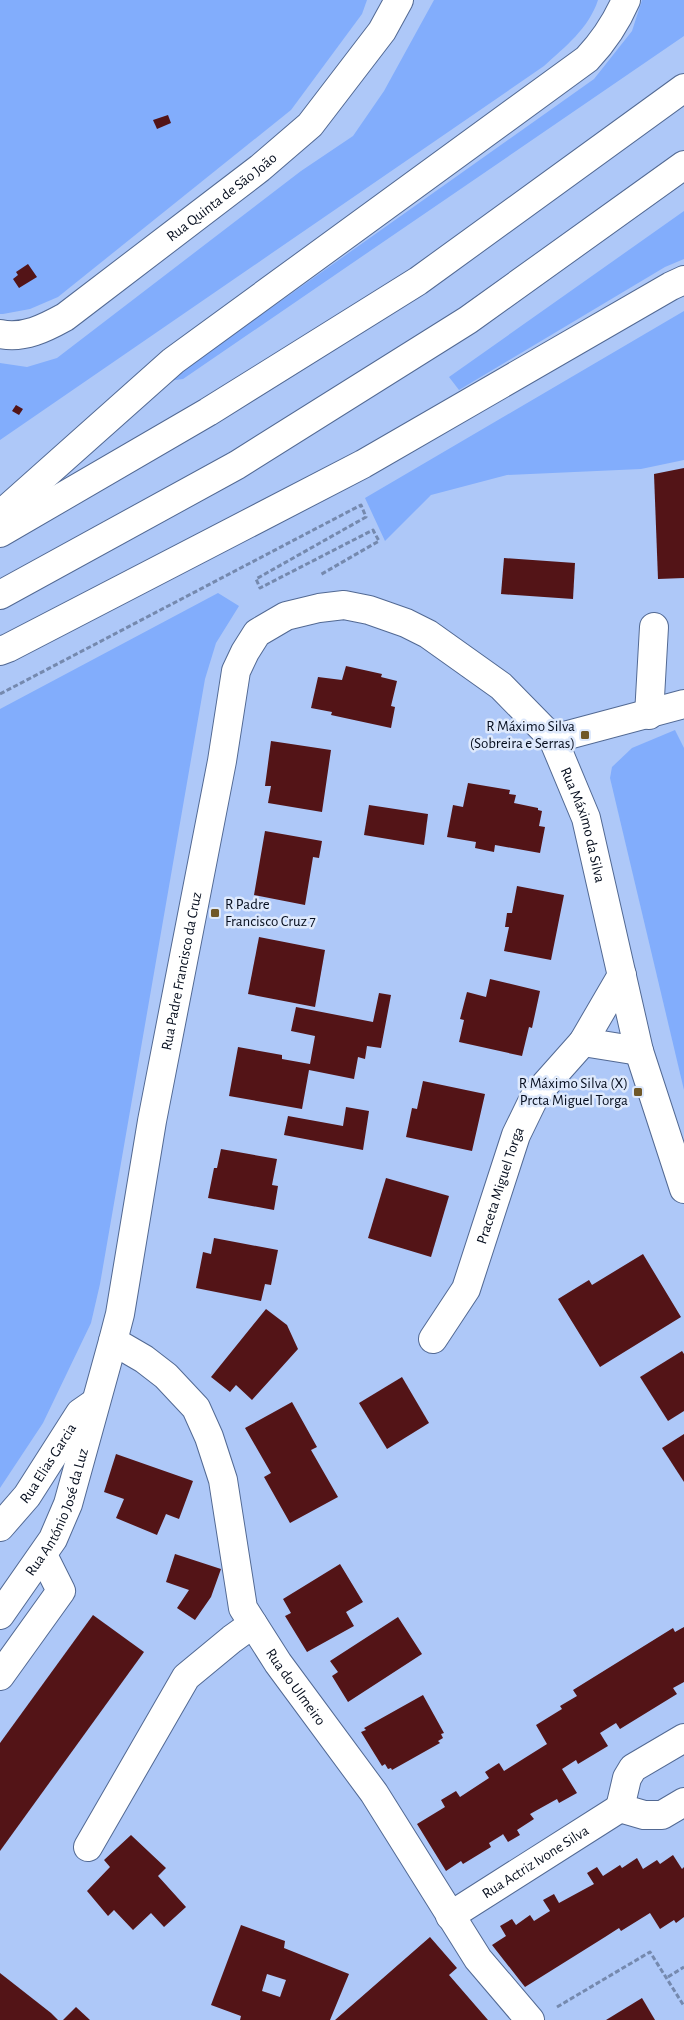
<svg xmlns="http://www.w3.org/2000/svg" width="684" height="2020" font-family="'Alegreya Sans',sans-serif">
  <rect width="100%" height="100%" fill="#aec8f8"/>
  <g fill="#82adfc">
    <polygon points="0,0 367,0 362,14 291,110 58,297 30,309 3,314 0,314"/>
    <path d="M434,0H598C589,28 565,47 544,66L0,440V363L27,367L57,358L301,171L353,136L384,91Z"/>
    <polygon points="642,0 684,0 684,36 183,379 168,381 594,79 632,31"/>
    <polygon points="684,211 684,259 665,267 459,390 449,377"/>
    <polygon points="684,311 684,460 641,469 507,475 431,495 385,541 365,498"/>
    <polygon points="218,593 239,606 216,643 205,679 100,1284 91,1323 43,1423 0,1488 0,709"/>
    <polygon points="675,730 684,748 684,1090 610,778 612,767 632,748"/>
  </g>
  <g fill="#531417" fill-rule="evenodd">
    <polygon points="168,115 171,123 157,129 153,120"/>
    <polygon points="28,264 37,277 19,288 13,279 18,275 16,272"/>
    <polygon points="16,405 23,409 19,415 12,411"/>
    <polygon points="684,468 684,578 658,579 654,474"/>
    <polygon points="504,558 575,563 573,599 501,594"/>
    <polygon points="346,666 382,674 381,677 397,681 391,706 395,707 391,728 331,715 332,712 311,708 318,677 342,680"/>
    <polygon points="271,741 331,750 322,812 268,803 271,786 265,786"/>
    <polygon points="468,783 510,790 509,794 516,795 514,803 538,808 538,810 542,811 539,826 545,827 540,853 495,845 494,852 475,848 476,842 447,837 453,805 463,807"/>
    <polygon points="369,805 428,814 424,845 364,835"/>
    <polygon points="265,831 322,841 319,858 313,857 305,905 254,895"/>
    <polygon points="517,886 564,895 551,960 504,951 509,927 505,927 507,913 512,913"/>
    <polygon points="259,937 325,950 315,1007 248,994"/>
    <polygon points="490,979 540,991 532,1028 529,1027 522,1056 459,1042 464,1020 460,1019 467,992 486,997"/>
    <polygon points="379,993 391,995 381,1048 367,1046 365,1059 358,1057 354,1079 309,1070 302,1109 229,1096 238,1047 282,1055 282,1059 310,1064 315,1036 291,1031 296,1007 373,1022"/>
    <polygon points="423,1081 485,1094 472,1151 406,1137 412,1108 417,1109"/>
    <polygon points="346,1107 369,1111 363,1150 284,1135 288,1116 343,1126"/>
    <polygon points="221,1149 277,1159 272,1185 278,1186 274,1210 208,1198 214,1168 217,1168"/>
    <polygon points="386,1178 449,1196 431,1257 368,1238"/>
    <polygon points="214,1238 278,1250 271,1285 265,1284 261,1301 196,1288 203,1252 211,1254"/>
    <polygon points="643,1254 681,1317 600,1367 558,1299 589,1280 592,1285"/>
    <polygon points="266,1309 287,1325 298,1349 252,1400 236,1385 230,1392 211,1377"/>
    <polygon points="682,1351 684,1354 684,1411 668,1421 640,1377"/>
    <polygon points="402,1377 429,1423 387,1449 359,1403"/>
    <polygon points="292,1402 317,1447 311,1450 338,1497 290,1523 264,1477 271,1473 245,1428"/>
    <polygon points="684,1434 684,1482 662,1448"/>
    <polygon points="116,1454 193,1481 179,1519 166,1514 157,1535 116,1518 124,1499 104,1492"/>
    <polygon points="175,1554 221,1569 211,1597 195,1620 177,1608 189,1590 166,1582"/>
    <polygon points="340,1564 363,1602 346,1612 354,1626 307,1652 285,1616 291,1613 283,1599"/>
    <polygon points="93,1615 144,1652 0,1851 0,1743"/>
    <polygon points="398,1617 422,1654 348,1702 332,1676 338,1672 330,1661"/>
    <polygon points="684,1627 684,1682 673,1688 677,1694 620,1729 616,1723 600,1733 608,1746 578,1764 576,1760 562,1769 577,1793 559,1803 557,1799 530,1814 534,1819 517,1830 520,1835 508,1842 503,1834 502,1835 489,1843 491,1847 463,1864 461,1861 446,1871 417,1824 445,1807 441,1800 456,1791 460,1797 489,1778 485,1772 499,1763 504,1771 547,1744 536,1725 562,1709 560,1706 577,1696 573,1690 673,1628 675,1632"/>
    <polygon points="423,1695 444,1733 441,1734 443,1738 438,1741 440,1743 392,1770 391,1768 388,1769 385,1764 382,1766 361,1732 366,1730 364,1728"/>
    <polygon points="131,1835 166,1868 158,1876 186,1907 164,1927 151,1913 133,1930 114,1910 108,1916 87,1891 110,1867 104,1860"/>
    <polygon points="673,1855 682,1869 684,1867 684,1917 676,1923 674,1920 660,1929 650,1913 621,1931 619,1928 605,1937 525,1987 492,1945 506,1936 500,1926 512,1919 516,1925 530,1915 534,1921 550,1911 543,1900 554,1894 559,1903 594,1884 587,1873 597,1867 603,1876 620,1865 622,1868 637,1858 643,1869 657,1860 660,1864"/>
    <path d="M241,1925L285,1941L284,1948L349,1974L330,2020H240L241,2016L211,2005ZM267,1974L286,1980L280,1997L262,1991Z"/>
    <polygon points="430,1937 457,1968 449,1975 488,2020 335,2020"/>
    <polygon points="0,1973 51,2013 58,2020 0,2020"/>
    <polygon points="642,1998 655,2020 606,2020"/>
    <polygon points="76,2007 90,2020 63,2020"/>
  </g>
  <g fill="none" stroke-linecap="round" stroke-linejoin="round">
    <g stroke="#526993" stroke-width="30">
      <g id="minor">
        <path id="s1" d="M0,334C24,339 45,328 65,317L260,168L310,125L382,31L399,0"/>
        <polyline points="649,715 654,627"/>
        <polyline points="553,739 684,704"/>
        <polyline points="583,1042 639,1051"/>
        <path id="s2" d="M433,1339L466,1289L516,1135L535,1096L583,1042L622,975"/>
        <path id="s3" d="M113,1341L144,1359L166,1376L196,1408L209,1437L223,1480L243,1608L278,1663L374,1793L478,1959L530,2020"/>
        <path id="s4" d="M0,1527L27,1496L80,1413L93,1404"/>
        <path id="s5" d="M0,1615L53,1539L68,1504L113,1341L120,1314L152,1121L222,761L236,671L245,652L257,633L286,616L319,608L344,605L369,610L406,623L428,634L501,686L553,739L586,818L639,1051L684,1189"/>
        <polyline points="0,1676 61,1591 43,1555"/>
        <polyline points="684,1738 633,1768 627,1778 620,1808 644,1815 662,1815 684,1802"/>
        <polyline points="88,1847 186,1677 232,1639 253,1624"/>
        <path id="s6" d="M450,1916L620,1808"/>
      </g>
    </g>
    <g stroke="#526993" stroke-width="30">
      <g id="highway">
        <path d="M0,515L173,361L587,59C604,41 616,23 626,0"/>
        <polyline points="0,533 208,412 418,281 684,88"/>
        <polyline points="0,595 237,465 468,320 684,165"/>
        <polyline points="0,651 8,648 363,464 671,286 684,280"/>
      </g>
    </g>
    <g stroke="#7589ae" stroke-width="3" stroke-dasharray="5 2.5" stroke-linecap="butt">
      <polyline points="0,694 361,505 366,517 256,579 260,588 373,530 379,541 320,575"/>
      <polyline points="668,1977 684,1967"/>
      <polyline points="557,2007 650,1952 684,2006"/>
    </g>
    <use href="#minor" stroke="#fff" stroke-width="28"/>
    <use href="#highway" stroke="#fff" stroke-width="28"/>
  </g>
  <g fill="#705828" stroke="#dee9fc" stroke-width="2">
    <rect x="580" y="730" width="10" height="10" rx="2.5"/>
    <rect x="210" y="908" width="10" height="10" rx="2.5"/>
    <rect x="633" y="1087" width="10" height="10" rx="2.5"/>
  </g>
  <g text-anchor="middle" stroke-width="5" stroke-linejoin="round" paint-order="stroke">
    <g font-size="15" fill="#060e1e" stroke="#dee9fc">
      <text dy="5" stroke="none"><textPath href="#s1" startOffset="266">Rua Quinta de São João</textPath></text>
      <text dy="5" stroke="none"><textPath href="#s5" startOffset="1462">Rua Máximo da Silva</textPath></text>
      <text dy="5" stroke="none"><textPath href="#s5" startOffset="676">Rua Padre Francisco da Cruz</textPath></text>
      <text dy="5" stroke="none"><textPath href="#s2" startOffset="169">Praceta Miguel Torga</textPath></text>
      <text dy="5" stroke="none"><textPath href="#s4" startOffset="80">Rua Elias Garcia</textPath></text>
      <text dy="5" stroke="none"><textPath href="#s5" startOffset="119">Rua António José da Luz</textPath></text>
      <text dy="5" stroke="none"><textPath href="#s3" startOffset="409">Rua do Ulmeiro</textPath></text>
      <text dy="5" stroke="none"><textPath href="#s6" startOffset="101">Rua Actriz Ivone Silva</textPath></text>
    </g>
    <g font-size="15" fill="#060e1e" stroke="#dee9fc" text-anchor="end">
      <text x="575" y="731">R Máximo Silva<tspan x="575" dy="17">(Sobreira e Serras)</tspan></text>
      <text x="225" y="909" text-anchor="start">R Padre<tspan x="225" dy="17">Francisco Cruz 7</tspan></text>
      <text x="628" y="1088">R Máximo Silva (X)<tspan x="628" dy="17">Prcta Miguel Torga</tspan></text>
    </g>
  </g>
</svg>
